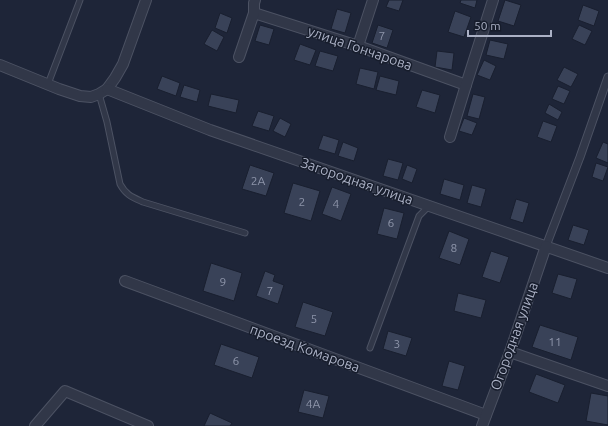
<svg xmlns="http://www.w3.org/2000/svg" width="608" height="426" font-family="Ubuntu,sans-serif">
  <rect width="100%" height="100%" fill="#1e2538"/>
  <g fill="#394258" stroke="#191f2f">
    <polygon points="389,0 403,0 399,11 386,7"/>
    <polygon points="461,0 477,0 475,8 460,3"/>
    <polygon points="505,0 521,5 514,26 498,21"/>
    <polygon points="583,5 599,11 594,26 578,20"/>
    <polygon points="337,9 351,13 345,33 331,29"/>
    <polygon points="455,11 471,17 464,37 448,32"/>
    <polygon points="220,13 232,18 227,33 215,28"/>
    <polygon points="260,25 274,29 269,45 255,41"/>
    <polygon points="378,25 393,30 387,48 372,43"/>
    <polygon points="579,25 592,31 585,45 572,39"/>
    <polygon points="212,30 224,37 217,51 204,44"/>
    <polygon points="490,40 508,44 504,59 486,55"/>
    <polygon points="300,44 316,50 310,65 294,60"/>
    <polygon points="320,51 338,56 333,71 315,66"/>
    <polygon points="437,51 454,53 452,70 435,67"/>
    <polygon points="484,60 496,66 490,80 477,75"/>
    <polygon points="564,67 578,74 571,87 557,80"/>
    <polygon points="360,68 378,72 374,89 356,84"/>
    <polygon points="162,76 180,83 176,96 157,89"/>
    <polygon points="380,76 399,81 396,95 376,90"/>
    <polygon points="184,85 200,90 197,102 180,97"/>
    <polygon points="558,86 570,91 564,104 552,99"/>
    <polygon points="422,90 440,95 435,113 416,107"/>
    <polygon points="211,94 239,100 236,113 208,106"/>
    <polygon points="473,94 485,97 479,119 467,116"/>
    <polygon points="549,104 562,112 558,120 545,113"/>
    <polygon points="258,111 274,116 269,131 252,126"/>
    <polygon points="280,118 291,124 285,137 273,131"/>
    <polygon points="464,118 477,123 472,135 459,131"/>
    <polygon points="543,121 557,126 551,142 537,137"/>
    <polygon points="323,135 339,140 335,154 318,149"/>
    <polygon points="343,142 358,148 354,161 338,156"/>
    <polygon points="603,142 608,144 608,163 596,158"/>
    <polygon points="388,159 403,163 398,180 383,176"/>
    <polygon points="596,163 608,167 603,181 592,177"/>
    <polygon points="250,165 274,173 266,196 242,189"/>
    <polygon points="407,165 417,169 412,183 402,179"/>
    <polygon points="444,179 464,185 460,200 440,194"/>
    <polygon points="293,183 320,191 311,221 284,213"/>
    <polygon points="472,185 486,189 481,207 467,203"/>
    <polygon points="332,187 351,194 341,221 322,214"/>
    <polygon points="516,199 529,203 523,223 510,219"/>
    <polygon points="384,208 404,213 397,239 377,234"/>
    <polygon points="573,225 589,230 584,245 568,240"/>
    <polygon points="449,231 469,239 460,265 439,258"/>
    <polygon points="491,251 509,257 500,283 482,277"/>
    <polygon points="211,263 242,273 234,301 203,291"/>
    <polygon points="265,271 275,275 273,281 284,285 278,304 256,296"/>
    <polygon points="558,274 577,279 571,299 552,293"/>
    <polygon points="458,293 486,300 481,318 454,311"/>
    <polygon points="303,302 333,312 325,336 295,327"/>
    <polygon points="540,325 578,337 571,360 532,347"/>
    <polygon points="388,331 412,338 406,356 383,349"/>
    <polygon points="221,344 259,357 252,378 214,365"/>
    <polygon points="449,361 465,366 458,390 442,386"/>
    <polygon points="536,374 565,385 558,403 529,392"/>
    <polygon points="304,390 329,396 323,418 298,412"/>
    <polygon points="591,393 608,396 608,425 586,421"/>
    <polygon points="210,413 232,423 230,426 204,426"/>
  </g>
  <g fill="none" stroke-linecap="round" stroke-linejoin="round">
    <g stroke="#4c5263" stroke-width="7">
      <g id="service">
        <polyline points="48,84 80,0"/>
        <path d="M99,94L107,122L120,184C126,195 132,197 143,202L245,233"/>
        <polyline points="370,348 419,216 429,206"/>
      </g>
    </g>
    <g stroke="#4c5263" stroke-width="9">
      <polyline id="pedestrian" points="546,246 580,157 608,77"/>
    </g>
    <g stroke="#4c5263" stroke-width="12">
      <g id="minor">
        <polyline points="254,13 358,46 466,85"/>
        <polyline points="358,46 373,0"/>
        <polyline points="239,57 254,13 254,3 255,0"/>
        <polyline points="0,65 59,89 80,96 91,97 99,94 107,89 115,78 123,64 146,0"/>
        <polyline points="107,89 210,130 608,268"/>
        <polyline points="450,137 466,85 493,0"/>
        <polyline points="125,281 486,415"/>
        <polyline points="510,352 608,386"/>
        <polyline points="35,426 65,391 148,426"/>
        <polyline points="482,426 510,352 546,246"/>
      </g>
    </g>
    <use href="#service" stroke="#313748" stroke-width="5"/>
    <use href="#pedestrian" stroke="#313748" stroke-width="7"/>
    <use href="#minor" stroke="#313748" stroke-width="10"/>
  </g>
  <g text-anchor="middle" stroke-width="3" stroke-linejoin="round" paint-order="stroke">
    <g font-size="12" fill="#8e95aa">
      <text x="382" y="40">7</text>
      <text x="258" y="185">2А</text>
      <text x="302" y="206">2</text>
      <text x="336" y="208">4</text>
      <text x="391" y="227">6</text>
      <text x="454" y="252">8</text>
      <text x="223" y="286">9</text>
      <text x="270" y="295">7</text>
      <text x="314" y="323">5</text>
      <text x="555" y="346">11</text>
      <text x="397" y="348">3</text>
      <text x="236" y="365">6</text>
      <text x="313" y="408">4А</text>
    </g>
    <g font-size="14" fill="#abb1c5" stroke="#171d2c">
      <text transform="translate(360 48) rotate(19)" y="5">улица Гончарова</text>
      <text transform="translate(357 181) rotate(19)" y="5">Загородная улица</text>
      <text transform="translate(514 336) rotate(-70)" y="5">Огородная улица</text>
      <text transform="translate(305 348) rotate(20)" y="5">проезд Комарова</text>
    </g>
  </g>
  <path d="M468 30v6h83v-6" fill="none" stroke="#abb1c5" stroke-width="2"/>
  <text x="474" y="30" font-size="12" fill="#abb1c5" stroke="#171d2c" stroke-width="3" paint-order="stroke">50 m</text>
</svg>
